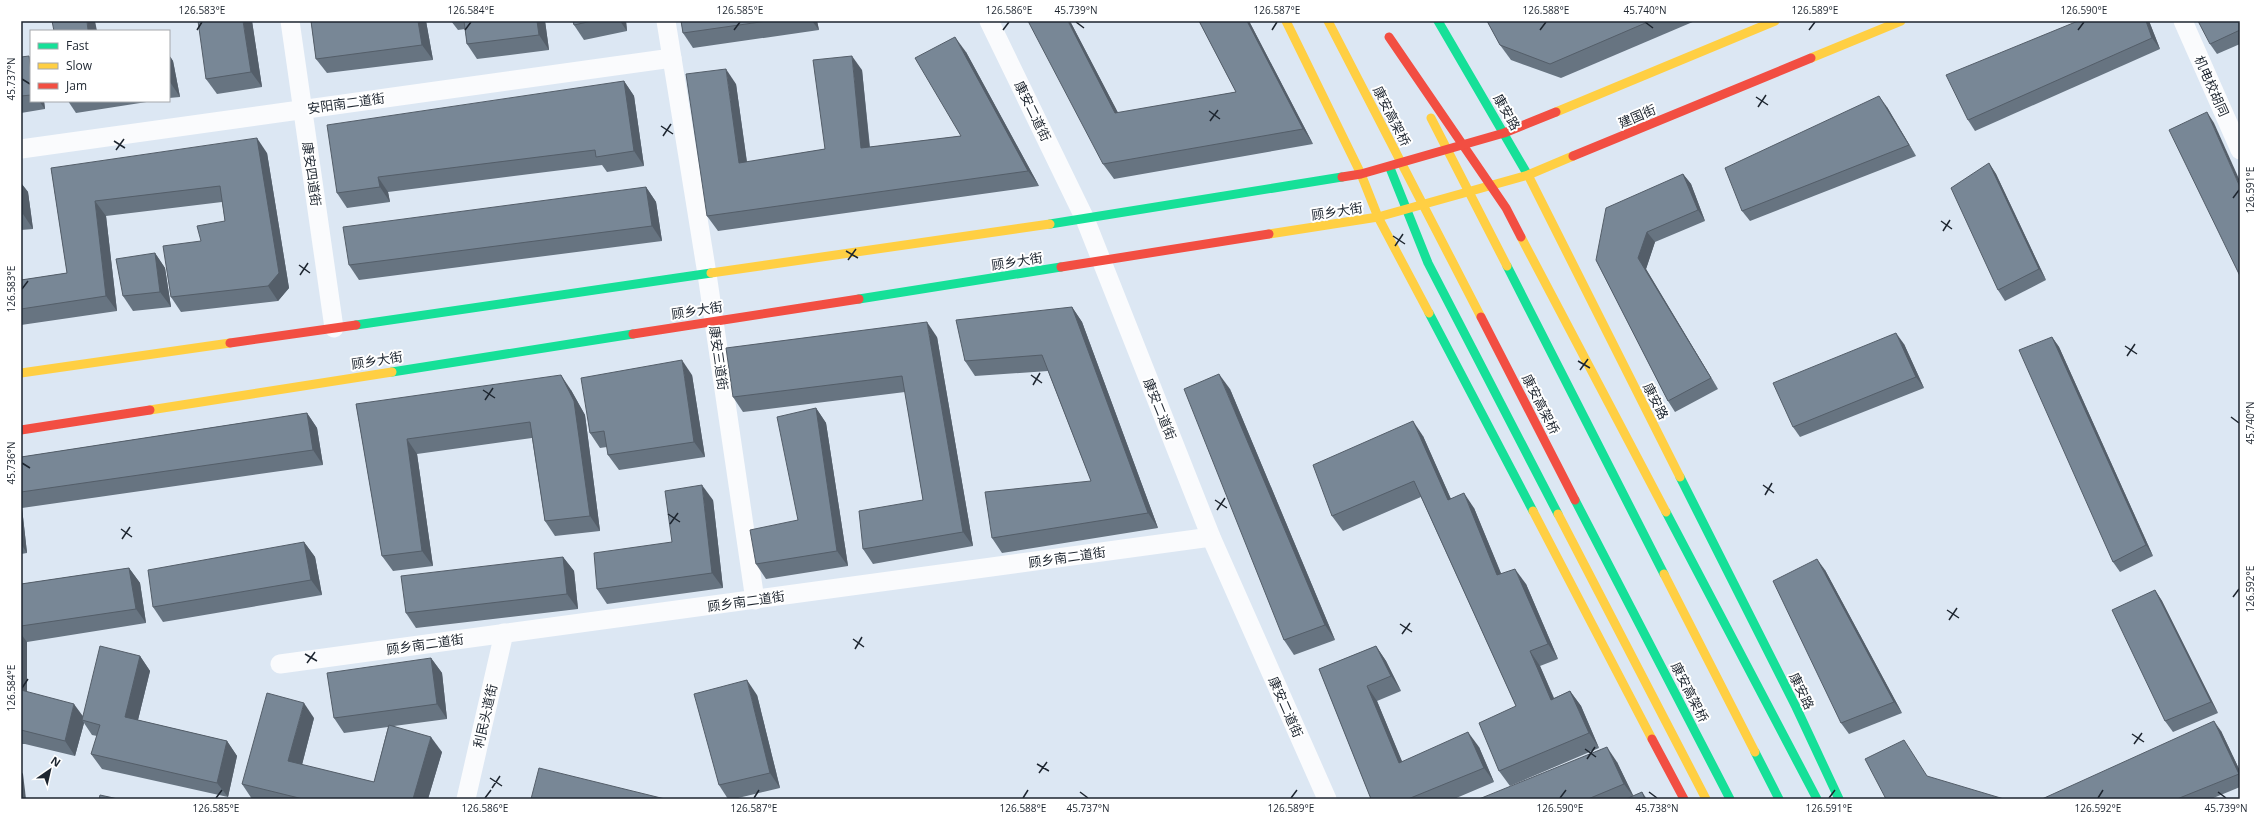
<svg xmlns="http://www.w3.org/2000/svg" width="2261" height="820" font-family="'Open Sans','Noto Sans SC',sans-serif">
  <rect width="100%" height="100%" fill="#dce7f3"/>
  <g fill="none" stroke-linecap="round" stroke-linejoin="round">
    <g stroke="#fafbfd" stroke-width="19">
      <polyline points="290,21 334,328"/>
      <polyline points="666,21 707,274 755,600"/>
      <polyline points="989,21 1085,219 1211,537 1327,799"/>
      <polyline points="2183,21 2240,150"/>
      <polyline points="21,149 672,58"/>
      <polyline points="280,664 1211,537"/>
      <polyline points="466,799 504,633"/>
    </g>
    <g stroke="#16e098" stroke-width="9">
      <polyline points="1438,21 1529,177"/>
      <polyline points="1390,168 1428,263 1558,514"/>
      <polyline points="1050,224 1342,177"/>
      <polyline points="1507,266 1664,574"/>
      <polyline points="859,299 1061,267"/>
      <polyline points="1429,313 1533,511"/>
      <polyline points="356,325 711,273"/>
      <polyline points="392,372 633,334"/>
      <polyline points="1680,477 1796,707 1839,799"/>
      <polyline points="1575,500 1730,799"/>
      <polyline points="1666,512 1817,799"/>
      <polyline points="1755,752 1779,799"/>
    </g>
    <g stroke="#ffcf43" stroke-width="9">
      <polyline points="1286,21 1361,174 1378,217 1429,313"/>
      <polyline points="1328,21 1481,317"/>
      <polyline points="1811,58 1901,21"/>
      <polyline points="1556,112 1775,21"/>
      <polyline points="1431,118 1507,266"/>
      <polyline points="1529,177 1680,477"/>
      <polyline points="1269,234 1378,217 1528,175 1573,156"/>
      <polyline points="1521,237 1666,512"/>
      <polyline points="711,273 1050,224"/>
      <polyline points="21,373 230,343"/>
      <polyline points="150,410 392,372"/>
      <polyline points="1533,511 1652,739"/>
      <polyline points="1558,514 1706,799"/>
      <polyline points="1664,574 1755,752"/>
    </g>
    <g stroke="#f24e42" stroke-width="9">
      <polyline points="1389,37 1506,208 1521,237"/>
      <polyline points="1573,156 1811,58"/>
      <polyline points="1342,177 1361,174 1504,133 1556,112"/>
      <polyline points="1061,267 1269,234"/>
      <polyline points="1481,317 1575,500"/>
      <polyline points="633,334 859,299"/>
      <polyline points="230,343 356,325"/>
      <polyline points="21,430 150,410"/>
      <polyline points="1652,739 1684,799"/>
    </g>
  </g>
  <g fill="#677481">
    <polygon points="252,21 262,87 217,94 206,79"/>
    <polygon points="311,21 426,21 433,60 327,73 316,59"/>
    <polygon points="451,21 545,21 549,50 477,59 467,44 465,29 458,30"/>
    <polygon points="573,21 626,21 627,31 584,40 574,25"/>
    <polygon points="681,21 817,21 819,30 693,48 683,33"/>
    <polygon points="1070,21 1118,113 1236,92 1199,21 1249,21 1313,144 1114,179 1103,164"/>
    <polygon points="1487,21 1695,21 1561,78 1511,60 1500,45"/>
    <polygon points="2149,21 2160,49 1975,131 1968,120"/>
    <polygon points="2240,21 2240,44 2217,54 2210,44"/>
    <polygon points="966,52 1039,186 718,231 707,216 736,84 747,162 825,149 862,70 870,147 961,136"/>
    <polygon points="169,55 173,61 180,97 169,98"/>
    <polygon points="21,57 31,59 31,101 44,101 45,109 21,113"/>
    <polygon points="624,81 634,96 644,166 607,172 602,165 388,192 390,202 347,208 337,193"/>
    <polygon points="68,101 153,101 76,113"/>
    <polygon points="1887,107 1916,156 1750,221 1742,211"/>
    <polygon points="267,153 289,288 278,301 181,312 171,297 201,241 225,221 222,202 106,216 117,311 21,325 21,280 67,273 51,168"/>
    <polygon points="1989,163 1996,174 2046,280 2005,301 1998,290"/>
    <polygon points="1683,174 1691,184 1705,221 1655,242 1646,269 1718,389 1675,412 1668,401 1596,260"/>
    <polygon points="21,183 28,192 33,229 21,230"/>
    <polygon points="646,187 656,202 662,241 359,280 349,265"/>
    <polygon points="155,253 165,268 171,307 133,311 123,296"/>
    <polygon points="1072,307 1082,322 1158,528 1002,553 992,538 1091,481 1048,371 975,376 965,361"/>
    <polygon points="937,337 973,546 873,564 863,549 923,500 905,392 743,412 733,397"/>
    <polygon points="2052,337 2059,347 2153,556 2120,572 2113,562"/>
    <polygon points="1904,344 1924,388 1800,437 1793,427"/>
    <polygon points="692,375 705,457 619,470 608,455 607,447 600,448 590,433"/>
    <polygon points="1230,389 1335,640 1294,655 1284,640"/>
    <polygon points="571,390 585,415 600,531 555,536 545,521 532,438 417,454 433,566 393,571 382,556 356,404"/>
    <polygon points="816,408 826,423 848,566 766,579 756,564 798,520"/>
    <polygon points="307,413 317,428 323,465 22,508 27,553 21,554 21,457"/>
    <polygon points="1423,436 1451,499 1474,508 1501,574 1526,584 1558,659 1540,666 1554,698 1570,691 1581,706 1599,748 1510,786 1499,771 1516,706 1421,497 1343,531 1332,516"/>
    <polygon points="713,500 723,588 607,604 597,589 672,542"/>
    <polygon points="304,542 315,557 322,595 163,622 153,607"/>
    <polygon points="563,557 574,571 578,609 416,628 406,613"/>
    <polygon points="129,568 140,583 146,623 27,642 27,692 83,716 140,656 150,671 138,720 227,741 237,756 228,797 102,769 91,754 97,736 92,735 84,723 75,756 25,744 21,744 21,584"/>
    <polygon points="1825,570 1902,713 1849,734 1841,723"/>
    <polygon points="2155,590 2162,601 2218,713 2173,732 2165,721"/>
    <polygon points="1376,646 1386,661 1401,691 1377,701 1402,762 1479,747 1494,782 1454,799 1371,799 1319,669"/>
    <polygon points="431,658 442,673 447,719 394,726 442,752 428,799 252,799 242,784 314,718 302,765 374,782 388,727 344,733 334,718"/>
    <polygon points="757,695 780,788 734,799 728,799 719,785"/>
    <polygon points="2221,731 2240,771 2240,787 2211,799 2042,799"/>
    <polygon points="1617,762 1633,796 1642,792 1647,799 1479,799"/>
  </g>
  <g fill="#545e69">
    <polygon points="87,21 95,21 97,31 88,31"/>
    <polygon points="243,21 252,21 262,87 251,72"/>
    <polygon points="418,21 426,21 433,60 422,45"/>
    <polygon points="537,21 545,21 549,50 539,35"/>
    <polygon points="620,21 626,21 627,31"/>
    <polygon points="812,21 817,21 819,30"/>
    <polygon points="1068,21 1070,21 1126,128 1115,113"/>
    <polygon points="1247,21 1249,21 1313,144 1303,129"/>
    <polygon points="2146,21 2149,21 2160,49 2152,38"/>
    <polygon points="955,37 966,52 1039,186 1028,171"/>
    <polygon points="169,55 173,61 180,97 170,82 169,79"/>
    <polygon points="29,56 31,59 31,71"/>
    <polygon points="852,56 862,70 871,163 861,148"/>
    <polygon points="726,69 736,84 749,178 739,163"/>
    <polygon points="624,81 634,96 644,166 634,151"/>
    <polygon points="1879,96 1887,107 1916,156 1909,145"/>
    <polygon points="39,101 44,101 45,109"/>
    <polygon points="2207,112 2214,123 2240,181 2240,187"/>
    <polygon points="257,138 267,153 289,288 278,301 268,286"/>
    <polygon points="1989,163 1996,174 2046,280 2039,269"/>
    <polygon points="1683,174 1691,184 1705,221 1698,210"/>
    <polygon points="378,177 388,192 390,202 380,187"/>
    <polygon points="21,183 28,192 33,229 23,214 21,202"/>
    <polygon points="646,187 656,202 662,241 652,226"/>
    <polygon points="95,201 106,216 117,311 106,296"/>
    <polygon points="1647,232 1655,242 1646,269 1718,389 1711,378 1638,258"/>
    <polygon points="155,253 165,268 171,307 160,292"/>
    <polygon points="1072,307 1082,322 1158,528 1148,513"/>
    <polygon points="927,322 937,337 973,546 963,532"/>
    <polygon points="1896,333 1904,344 1924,388 1916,377"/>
    <polygon points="2052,337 2059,347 2153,556 2146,545"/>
    <polygon points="682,360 692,375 705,457 694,442"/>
    <polygon points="1219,374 1230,389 1335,640 1325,625"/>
    <polygon points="561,375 571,390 585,415 600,531 590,516"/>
    <polygon points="816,408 826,423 848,566 837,551"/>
    <polygon points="307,413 317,428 323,465 313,450"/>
    <polygon points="1413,421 1423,436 1458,515 1448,500"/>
    <polygon points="407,439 417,454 433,566 422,551"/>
    <polygon points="702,485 713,500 723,588 712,573"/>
    <polygon points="1464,493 1474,508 1508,590 1497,575"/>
    <polygon points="21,507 22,508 27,553 21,544"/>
    <polygon points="304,542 315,557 322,595 311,580"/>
    <polygon points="563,557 574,571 578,609 567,594"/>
    <polygon points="1817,559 1825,570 1902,713 1894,702"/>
    <polygon points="129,568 140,583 146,623 136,609"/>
    <polygon points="1515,569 1526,584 1558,659 1548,644"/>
    <polygon points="2155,590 2162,601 2218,713 2211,702"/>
    <polygon points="21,634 27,642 27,704 21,696"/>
    <polygon points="1376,646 1386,661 1401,691 1391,676"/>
    <polygon points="1530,651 1540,666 1561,715 1551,700"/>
    <polygon points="140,656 150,671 135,732 125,717"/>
    <polygon points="431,658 442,673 447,719 437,704"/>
    <polygon points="747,680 757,695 780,788 770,773"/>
    <polygon points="1367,686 1377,701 1409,778 1399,763"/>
    <polygon points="1570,691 1581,706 1599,748 1589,733"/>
    <polygon points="304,703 314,718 299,776 288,761"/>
    <polygon points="74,704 85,719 82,720 84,723 75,756 65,741"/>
    <polygon points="2214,721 2221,731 2240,771 2240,776"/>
    <polygon points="1468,732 1479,747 1494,782 1484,768"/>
    <polygon points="431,737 442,752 428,799 413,799"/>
    <polygon points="227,741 237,756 228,797 217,783"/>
    <polygon points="1607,747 1617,762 1635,799 1624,784"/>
    <polygon points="21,771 23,774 26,799 21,799"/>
  </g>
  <g fill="#788796" stroke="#545e69">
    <polygon points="52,21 87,21 88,31 54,31"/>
    <polygon points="198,21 243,21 251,72 206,79"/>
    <polygon points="311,21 418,21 422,45 316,59"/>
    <polygon points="464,21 537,21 539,35 467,44"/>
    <polygon points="573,21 592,21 574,25"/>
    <polygon points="681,21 767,21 683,33"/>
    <polygon points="1028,21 1068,21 1115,113 1236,92 1199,21 1247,21 1303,129 1103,164"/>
    <polygon points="1487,21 1650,21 1550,64 1500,45"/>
    <polygon points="2078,21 2146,21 2152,38 1968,120 1946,75"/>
    <polygon points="2198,21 2240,21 2240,30 2210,44"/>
    <polygon points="955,37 1028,171 707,216 686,74 726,69 739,163 825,149 813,60 852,56 861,148 961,136 915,58"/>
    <polygon points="29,56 31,71 31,95 21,96 21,57"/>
    <polygon points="624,81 634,151 596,157 595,150 378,177 380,187 337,193 327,125"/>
    <polygon points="1879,96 1909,145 1742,211 1725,168"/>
    <polygon points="2207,112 2240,187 2240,276 2169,130"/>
    <polygon points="257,138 279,273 268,286 171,297 163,246 201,241 197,226 225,221 220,186 95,201 106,296 21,309 21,280 67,273 51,168"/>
    <polygon points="1989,163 2039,269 1998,290 1951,188"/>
    <polygon points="1683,174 1698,210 1647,232 1638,258 1711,378 1668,401 1596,260 1606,208"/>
    <polygon points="646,187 652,226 349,265 343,227"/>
    <polygon points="21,202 23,214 21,214"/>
    <polygon points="155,253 160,292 123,296 116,259"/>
    <polygon points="1072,307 1148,513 992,538 985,492 1091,481 1042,355 965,361 956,320"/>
    <polygon points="927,322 963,532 863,549 859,511 923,500 902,376 733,397 726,348"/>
    <polygon points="1896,333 1916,377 1793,427 1773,383"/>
    <polygon points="2052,337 2146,545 2113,562 2019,350"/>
    <polygon points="682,360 694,442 608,455 604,431 590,433 581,378"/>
    <polygon points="1219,374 1325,625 1284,640 1184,389"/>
    <polygon points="561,375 574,401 590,516 545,521 530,422 407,439 422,551 382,556 356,404"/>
    <polygon points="816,408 837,551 756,564 750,530 798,520 777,417"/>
    <polygon points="307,413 313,450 21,492 21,457"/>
    <polygon points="1413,421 1448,500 1464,493 1497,575 1515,569 1548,644 1530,651 1551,700 1570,691 1589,733 1499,771 1479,723 1516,706 1414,481 1332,516 1313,465"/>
    <polygon points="702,485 712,573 597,589 594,553 672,542 665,491"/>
    <polygon points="304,542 311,580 153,607 148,570"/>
    <polygon points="563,557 567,594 406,613 401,576"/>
    <polygon points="1817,559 1894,702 1841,723 1773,581"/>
    <polygon points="129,568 136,609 21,626 21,584"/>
    <polygon points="2155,590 2211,702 2165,721 2112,610"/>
    <polygon points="100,646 140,656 125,717 227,741 217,783 91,754 100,725 82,720"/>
    <polygon points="1376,646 1391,676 1367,686 1399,763 1468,732 1484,768 1408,799 1371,799 1319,669"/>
    <polygon points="431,658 437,704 334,718 327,673"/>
    <polygon points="747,680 770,773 719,785 694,694"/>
    <polygon points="21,690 74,704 65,741 21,730"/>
    <polygon points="267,693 304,703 288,761 374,782 389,725 431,737 413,799 303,799 242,784"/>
    <polygon points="2214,721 2239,774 2177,799 2042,799"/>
    <polygon points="1904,740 1927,776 2004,799 1886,799 1865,759"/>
    <polygon points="1607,747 1624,784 1588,799 1479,799"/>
    <polygon points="539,768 665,799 531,799"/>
    <polygon points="1642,792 1645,799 1626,799"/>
    <polygon points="100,795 118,799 99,799"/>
  </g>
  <path fill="none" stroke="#1d252f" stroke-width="1.5" d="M1076,22L1084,28M1645,22L1653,28M197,30L202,22M465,30L471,22M734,30L740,22M1003,30L1009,22M1272,30L1277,22M1540,30L1546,22M1809,30L1815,22M2078,30L2084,22M22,79L30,84M1756,97L1768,105M1758,107L1766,95M1209,111L1220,119M1210,121L1218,110M661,126L673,134M663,136L671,124M114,141L125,148M116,150L124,139M2233,198L2239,190M1941,221L1952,229M1943,231L1950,220M1393,236L1405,244M1395,246L1403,234M846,251L858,258M848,260L856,249M299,265L310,273M300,275L308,263M22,289L28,281M2125,346L2137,354M2127,356L2135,344M1578,361L1590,368M1580,370L1588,359M1031,375L1042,383M1033,385L1040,373M483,390L495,398M485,400L493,388M2231,417L2239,423M22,463L30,468M1763,485L1774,493M1765,495L1772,483M1215,500L1227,508M1217,510L1225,498M668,514L680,522M670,524L678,513M121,529L132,537M122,539L130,527M2233,597L2239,589M1947,610L1959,618M1949,620L1957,608M1400,624L1412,632M1402,634L1410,623M853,639L864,647M855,649L862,637M305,654L317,661M307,663L315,652M22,688L28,679M2132,734L2144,742M2134,744L2142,733M1585,749L1596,757M1587,759L1595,747M1037,764L1049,771M1039,773L1047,762M490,778L502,786M492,788L500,776M1080,792L1088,798M1649,792L1657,798M2218,792L2226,798M216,798L222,790M485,798L491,790M754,798L759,790M1023,798L1028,790M1291,798L1297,790M1560,798L1566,790M1829,798L1835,790M2098,798L2103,790"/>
  <g text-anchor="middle" stroke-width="4" stroke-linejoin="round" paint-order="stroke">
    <g font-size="13" fill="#1d252f" stroke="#fff">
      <text transform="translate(2212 86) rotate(66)" y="5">机电校胡同</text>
      <text transform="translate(346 103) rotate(-8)" y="5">安阳南二道街</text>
      <text transform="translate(1033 111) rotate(64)" y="5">康安二道街</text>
      <text transform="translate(1507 112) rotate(60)" y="5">康安路</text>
      <text transform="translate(1392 116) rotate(63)" y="5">康安高架桥</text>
      <text transform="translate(1637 116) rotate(-23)" y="5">建国街</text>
      <text transform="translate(312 174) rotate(82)" y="5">康安四道街</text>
      <text transform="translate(1337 211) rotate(-9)" y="5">顾乡大街</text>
      <text transform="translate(1017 261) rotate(-9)" y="5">顾乡大街</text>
      <text transform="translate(697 310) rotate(-9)" y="5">顾乡大街</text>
      <text transform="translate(719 358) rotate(82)" y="5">康安三道街</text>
      <text transform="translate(377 360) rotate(-9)" y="5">顾乡大街</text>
      <text transform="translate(1656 401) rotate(63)" y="5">康安路</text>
      <text transform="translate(1541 404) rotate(63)" y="5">康安高架桥</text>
      <text transform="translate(1160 409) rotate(68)" y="5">康安二道街</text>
      <text transform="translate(1067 557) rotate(-8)" y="5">顾乡南二道街</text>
      <text transform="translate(746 601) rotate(-8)" y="5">顾乡南二道街</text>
      <text transform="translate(425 644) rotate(-8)" y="5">顾乡南二道街</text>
      <text transform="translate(1802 691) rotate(64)" y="5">康安路</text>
      <text transform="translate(1690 692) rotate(63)" y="5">康安高架桥</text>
      <text transform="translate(1286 707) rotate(66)" y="5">康安二道街</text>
      <text transform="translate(485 716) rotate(-77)" y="5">利民头道街</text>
    </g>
  </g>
  <rect width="2261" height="820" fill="none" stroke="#ffffff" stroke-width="44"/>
  <rect x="30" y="30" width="140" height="72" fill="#ffffff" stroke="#a5a8ac"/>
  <rect x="38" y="43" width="20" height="6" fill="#16e098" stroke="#a5a8ac"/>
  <text x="66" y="50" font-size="12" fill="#1d252f">Fast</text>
  <rect x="38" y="63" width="20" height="6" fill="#ffcf43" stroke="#a5a8ac"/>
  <text x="66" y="70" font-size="12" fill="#1d252f">Slow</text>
  <rect x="38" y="83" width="20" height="6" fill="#f24e42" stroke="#a5a8ac"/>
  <text x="66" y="90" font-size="12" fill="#1d252f">Jam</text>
  <g transform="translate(50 770) rotate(34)" stroke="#ffffff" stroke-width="3" paint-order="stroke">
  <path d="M0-3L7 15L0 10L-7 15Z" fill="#1d252f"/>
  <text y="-6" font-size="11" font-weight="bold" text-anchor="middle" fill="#1d252f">N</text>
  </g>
  <rect x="22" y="22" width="2217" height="776" fill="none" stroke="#1d252f" stroke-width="1.5"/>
  <g font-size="10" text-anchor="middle" fill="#1d252f">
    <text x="202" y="14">126.583°E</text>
    <text x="471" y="14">126.584°E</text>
    <text x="740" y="14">126.585°E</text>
    <text x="1009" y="14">126.586°E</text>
    <text x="1076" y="14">45.739°N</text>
    <text x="1277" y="14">126.587°E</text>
    <text x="1546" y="14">126.588°E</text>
    <text x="1645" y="14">45.740°N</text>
    <text x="1815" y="14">126.589°E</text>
    <text x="2084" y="14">126.590°E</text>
    <text transform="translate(11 79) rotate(-90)" y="4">45.737°N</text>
    <text transform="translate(2250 190) rotate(-90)" y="4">126.591°E</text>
    <text transform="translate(11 289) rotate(-90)" y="4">126.583°E</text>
    <text transform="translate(2250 423) rotate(-90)" y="4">45.740°N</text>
    <text transform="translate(11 463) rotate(-90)" y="4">45.736°N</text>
    <text transform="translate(2250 589) rotate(-90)" y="4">126.592°E</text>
    <text transform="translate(11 688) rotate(-90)" y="4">126.584°E</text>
    <text x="216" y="812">126.585°E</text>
    <text x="485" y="812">126.586°E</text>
    <text x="754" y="812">126.587°E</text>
    <text x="1023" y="812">126.588°E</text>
    <text x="1088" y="812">45.737°N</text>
    <text x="1291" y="812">126.589°E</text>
    <text x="1560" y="812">126.590°E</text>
    <text x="1657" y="812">45.738°N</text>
    <text x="1829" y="812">126.591°E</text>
    <text x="2098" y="812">126.592°E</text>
    <text x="2226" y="812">45.739°N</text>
  </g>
</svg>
